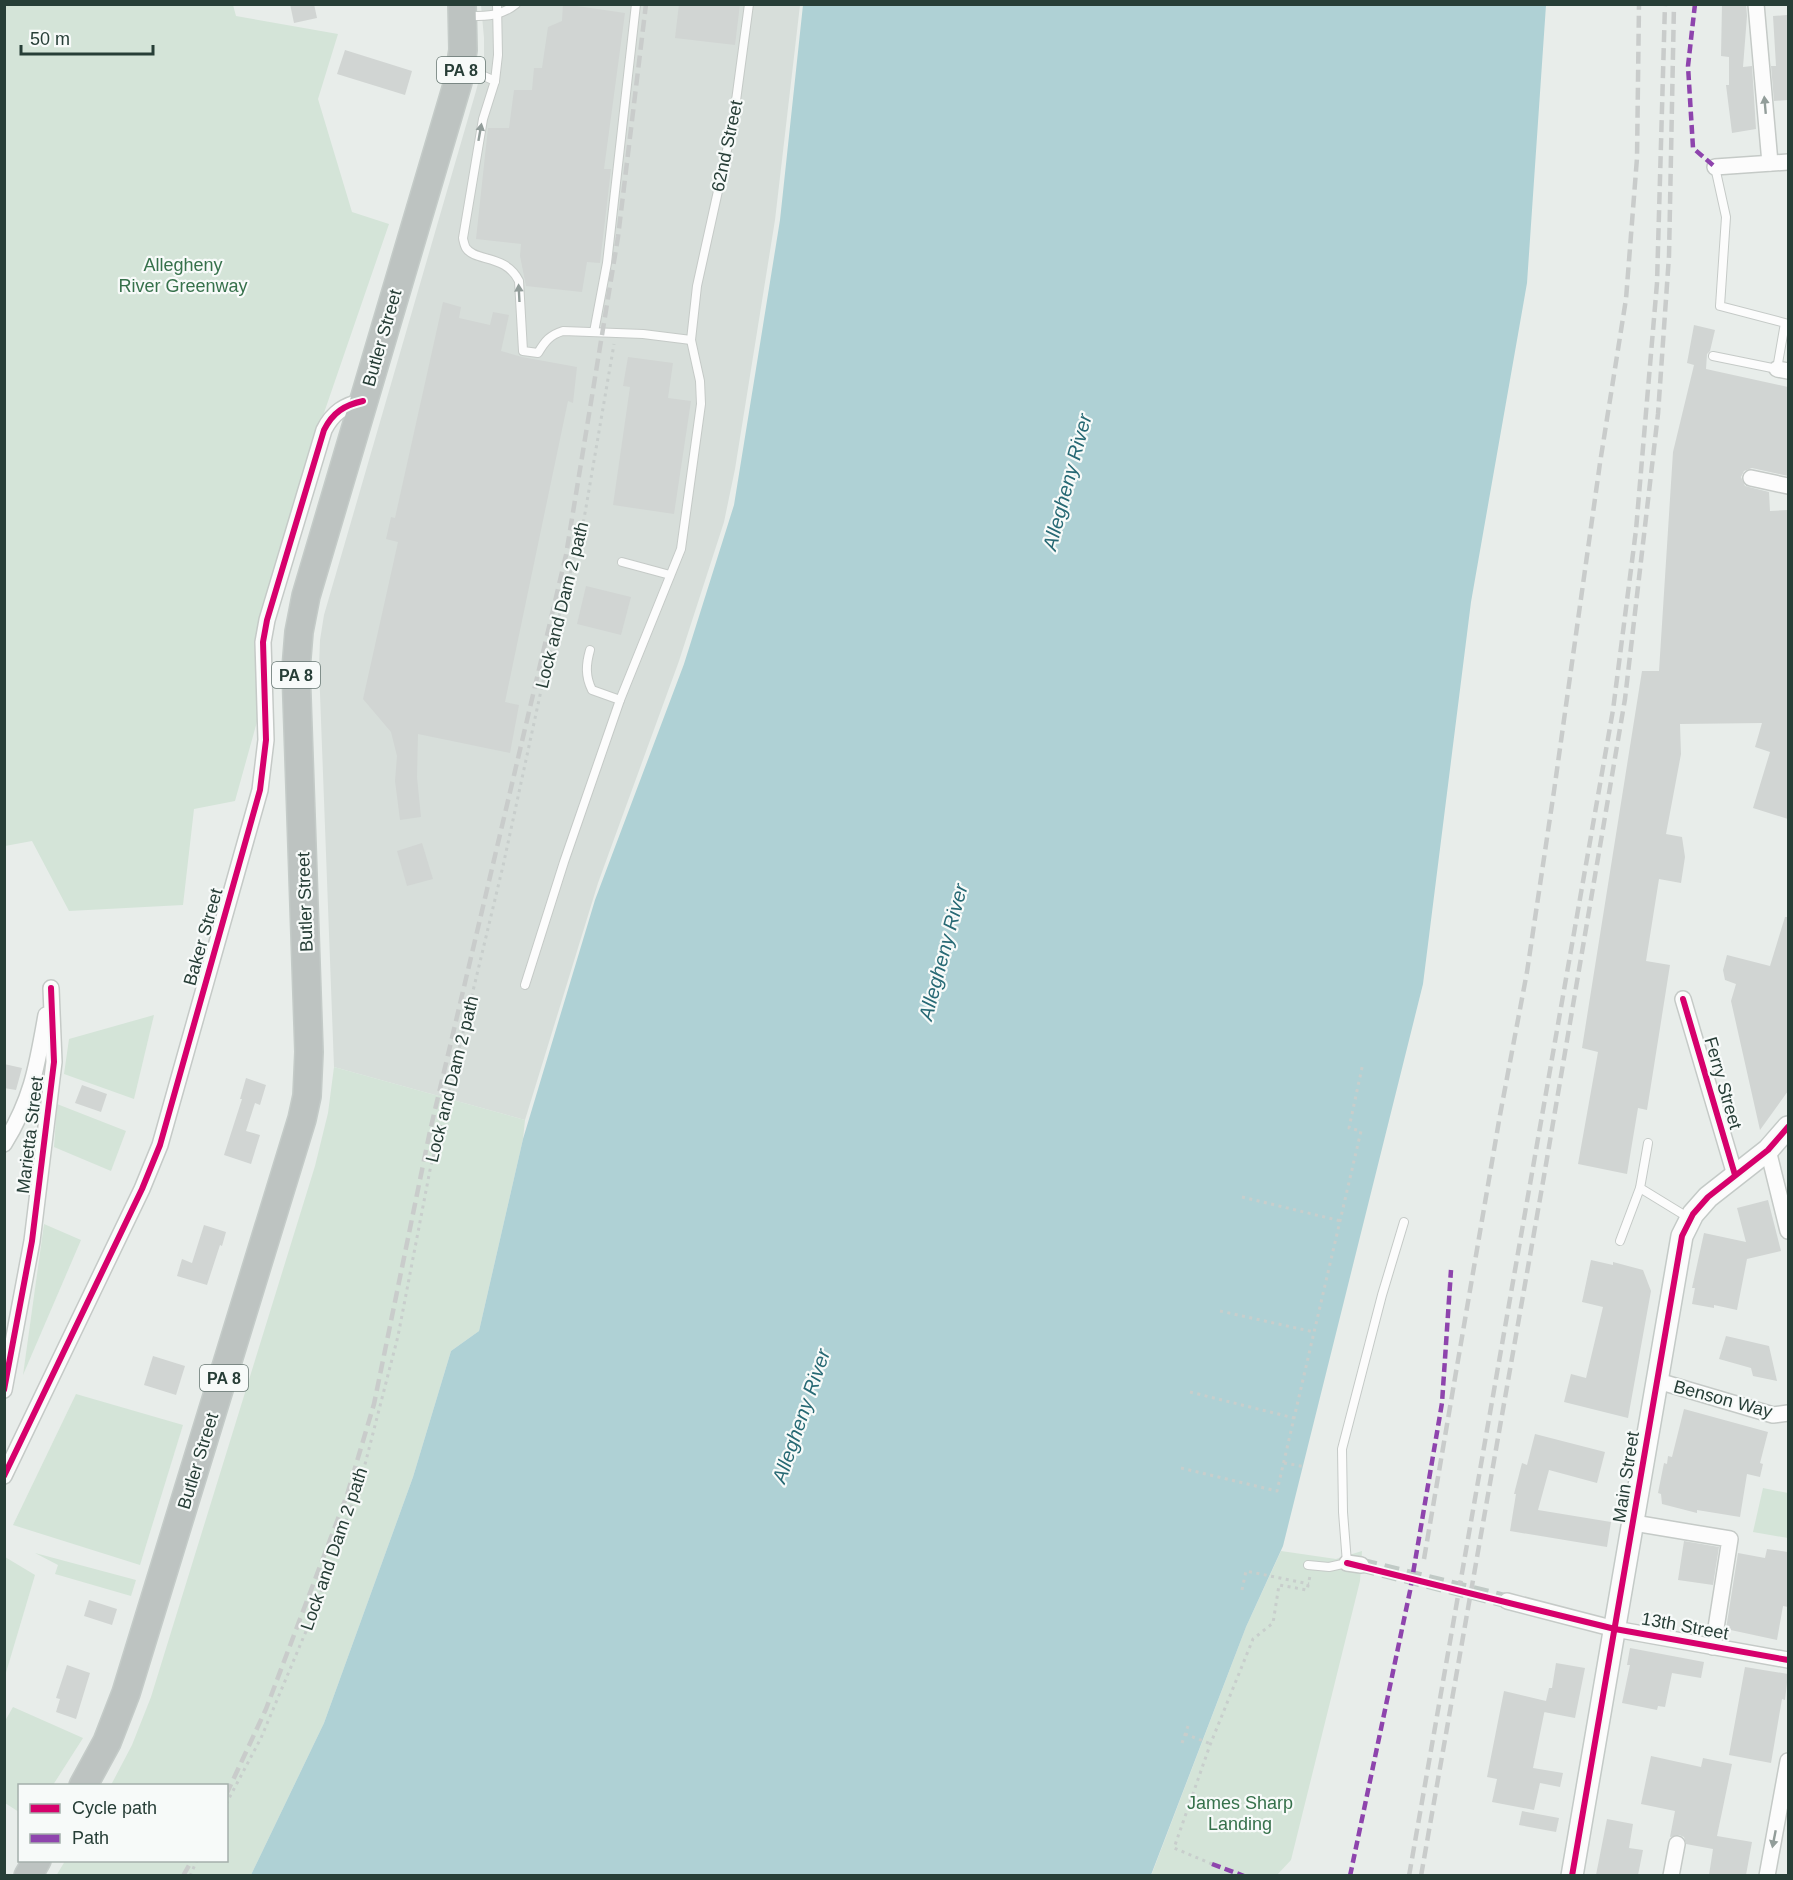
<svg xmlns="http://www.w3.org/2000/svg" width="1793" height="1880" font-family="Arial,sans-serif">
  <rect width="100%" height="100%" fill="#e8edea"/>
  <polygon fill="#d7deda" points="481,5 800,5 775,220 735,469 724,522 679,661 598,883 525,1120 334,1067 319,667 320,640 324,615 476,91 484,60 484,38"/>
  <g fill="#d4e4d8">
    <polygon points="5,5 233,5 236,16 338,34 318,99 352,212 389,224 293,503 256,650 258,718 235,801 194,809 183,905 69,911 32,841 5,846"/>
    <polygon points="154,1015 134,1099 64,1074 69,1039"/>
    <polygon points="334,1067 525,1120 523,1139 479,1331 451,1351 413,1477 324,1723 251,1875 56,1876 65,1861 226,1860 226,1786 111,1785 132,1745 151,1697 315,1166 328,1113"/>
    <polygon points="57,1104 126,1131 111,1171 54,1147"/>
    <polygon points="44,1224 81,1240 23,1375"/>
    <polygon points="76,1394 183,1425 140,1565 13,1525"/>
    <polygon points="1763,1488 1788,1493 1788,1538 1753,1532"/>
    <polygon points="1281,1551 1336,1559 1362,1551 1360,1581 1291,1860 1277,1875 1151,1876 1246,1627"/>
    <polygon points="35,1553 136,1580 131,1596 55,1574 58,1565"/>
    <polygon points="5,1557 35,1575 5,1676"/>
    <polygon points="13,1707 83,1738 53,1785 20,1786 19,1812 5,1803 5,1721"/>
  </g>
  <polygon fill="#afd1d5" points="803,5 1546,5 1527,283 1471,602 1423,984 1283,1546 1246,1627 1151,1875 251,1875 324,1723 413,1477 451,1351 479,1331 523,1139 595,900 684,664 734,505 780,220"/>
  <g fill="#d1d5d3">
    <polygon points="290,4 314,4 317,18 294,23"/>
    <polygon points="563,4 625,13 604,169 611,169 600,263 587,262 582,292 526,286 520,256 521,244 476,239 488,128 509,128 514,90 532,90 534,68 542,68 548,27 562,21"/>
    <polygon points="679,4 740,4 735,45 675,38"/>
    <polygon points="1722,4 1746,4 1747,16 1743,67 1752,66 1756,129 1732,133 1726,85 1729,85 1729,57 1721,56"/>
    <polygon points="1787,15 1788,100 1774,101 1771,66 1776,66 1773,16"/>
    <polygon points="345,50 412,71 405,95 337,74"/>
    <polygon points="443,302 461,307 459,318 490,325 493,312 509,315 501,351 522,357 577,367 573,403 568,401 505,702 519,705 510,753 418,734 417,777 421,817 400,820 395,781 397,756 391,732 363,699 398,542 386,539 391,517 395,518"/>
    <polygon points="1694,325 1715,330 1710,351 1707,354 1706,369 1788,387 1788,476 1752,468 1744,471 1741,477 1745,486 1769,492 1770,511 1788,510 1788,819 1753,808 1770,752 1755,747 1762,723 1680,724 1681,754 1666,834 1682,837 1685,857 1681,883 1659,879 1646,961 1670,965 1647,1110 1638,1108 1627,1174 1578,1164 1598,1052 1582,1048 1642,671 1659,671 1673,452 1694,365 1687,363"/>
    <polygon points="628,357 673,363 668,398 691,401 674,514 613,505 630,387 623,386"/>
    <polygon points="586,586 631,597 621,635 577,624"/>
    <polygon points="422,843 433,879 407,886 397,851"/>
    <polygon points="1785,917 1788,917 1788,1091 1760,1130 1731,1001 1736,984 1725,980 1723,970 1727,955 1770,966"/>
    <polygon points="4,1064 22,1068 16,1090 4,1088"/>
    <polygon points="246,1078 266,1085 260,1105 255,1103 246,1131 260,1135 251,1164 224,1155 242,1099 240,1099"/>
    <polygon points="82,1085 107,1094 101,1112 75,1103"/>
    <polygon points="1768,1200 1781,1251 1747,1259 1737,1310 1714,1305 1714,1308 1692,1304 1695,1288 1692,1288 1704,1233 1746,1242 1737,1208"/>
    <polygon points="204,1225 226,1232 222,1246 220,1245 207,1285 177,1276 182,1259 192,1263"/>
    <polygon points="1591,1260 1613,1265 1613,1262 1643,1270 1651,1291 1628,1418 1564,1402 1571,1374 1586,1378 1603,1307 1582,1302"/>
    <polygon points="1726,1336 1769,1346 1777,1381 1753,1376 1751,1368 1719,1359"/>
    <polygon points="153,1356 185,1366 176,1395 144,1385"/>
    <polygon points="1684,1409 1768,1432 1760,1463 1763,1464 1760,1477 1747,1474 1740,1517 1697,1510 1697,1513 1662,1504 1661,1494 1658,1493 1664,1463 1667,1464 1668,1456 1672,1457"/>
    <polygon points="1535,1434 1605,1452 1597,1483 1549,1470 1538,1510 1611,1522 1607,1547 1510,1531 1516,1494 1514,1494 1522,1463 1527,1465"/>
    <polygon points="1684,1541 1719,1547 1713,1585 1678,1580"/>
    <polygon points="1767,1549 1788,1552 1788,1607 1783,1606 1777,1640 1726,1629 1738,1553 1765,1558"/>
    <polygon points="89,1600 117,1609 112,1625 84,1616"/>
    <polygon points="1630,1648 1704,1662 1701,1678 1672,1673 1665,1707 1658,1706 1657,1710 1622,1703 1630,1665 1627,1665"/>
    <polygon points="1556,1663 1585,1668 1575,1718 1544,1712 1546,1704 1533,1768 1563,1773 1560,1787 1540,1783 1534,1810 1492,1802 1497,1779 1487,1777 1504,1691 1546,1701 1549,1688 1552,1688"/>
    <polygon points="67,1665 90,1673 76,1719 56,1712 60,1699 56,1698"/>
    <polygon points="1745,1667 1788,1674 1785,1700 1782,1699 1771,1763 1729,1755"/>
    <polygon points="1651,1756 1701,1767 1703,1758 1732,1764 1717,1836 1752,1842 1746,1875 1709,1875 1713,1849 1686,1844 1684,1837 1679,1835 1670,1837 1675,1811 1641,1804"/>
    <polygon points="1522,1811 1559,1818 1556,1832 1519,1825"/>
    <polygon points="1607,1819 1633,1824 1629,1848 1643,1850 1638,1875 1596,1875"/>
  </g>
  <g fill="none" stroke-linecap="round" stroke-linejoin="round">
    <polyline stroke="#c1cac6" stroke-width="15" stroke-dasharray="15 8" stroke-linecap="butt" points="1361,1565 1507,1601"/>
    <g stroke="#c5cac7" stroke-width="10">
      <g id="lane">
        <path d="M465,16C485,16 500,17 516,4"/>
        <path d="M466,68L495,81L483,119L463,238C463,239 465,247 466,248C475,262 506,254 519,281L523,351L538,353C545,341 550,335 563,331L643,334L691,340L697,286L733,123L749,4"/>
        <polyline points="495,81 498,55 497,4"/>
        <polyline points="594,332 607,263 636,4"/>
        <polyline points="1713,356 1777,369 1785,323 1720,306 1726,217 1715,167"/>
        <polyline points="622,562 670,575"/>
        <path d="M590,650C586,664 585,676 592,690L620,700"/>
        <polyline points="525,985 564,862 620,700 681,549 701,404 700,381 691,340"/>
        <polyline points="1648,1143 1640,1188 1689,1218"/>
        <polyline points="1620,1241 1640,1188"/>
        <polyline points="1308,1565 1329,1567 1347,1563 1343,1512 1342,1449 1382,1295 1404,1222"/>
      </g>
    </g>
    <g stroke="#c5cac7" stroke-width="18">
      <g id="street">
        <polyline points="1756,4 1770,163"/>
        <polyline points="1715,167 1788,162"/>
        <polyline points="1777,369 1788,371"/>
        <polyline points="1751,478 1788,486"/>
        <polyline points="1683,999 1735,1175"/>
        <path d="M4,1144C32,1099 37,1066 46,1015"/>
        <polyline points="1768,1150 1788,1231"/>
        <polyline points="1658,1381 1773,1415 1788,1413"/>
        <polyline points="4,1390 32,1241 54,1062 51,988"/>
        <path d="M4,1476L142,1189L160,1145L260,790L266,740L263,642L267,620L324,430C333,412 345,405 363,401"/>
        <polyline points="1634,1523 1730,1539 1713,1647"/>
        <polyline points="1347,1563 1361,1565"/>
        <polyline points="1507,1601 1615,1629 1788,1660"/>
        <polyline points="1671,1876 1677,1844"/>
        <polyline points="1767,1876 1788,1761"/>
      </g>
    </g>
    <g stroke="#c4cac7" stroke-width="24">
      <polyline id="secondary" points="1572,1876 1682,1236 1693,1214 1708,1197 1768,1150 1788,1127"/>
    </g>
    <g stroke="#c4cbc8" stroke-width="30">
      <g id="highway">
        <polyline points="83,1786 107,1742 126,1693 302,1119 307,1096 309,1052 296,669 299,632 306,596 458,82 463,50 462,4"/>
        <polyline points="28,1876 37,1860"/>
      </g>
    </g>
    <g stroke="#c8cecc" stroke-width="3" stroke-dasharray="3 4.5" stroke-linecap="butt">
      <polyline points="1242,1197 1341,1221"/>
      <polyline points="1220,1311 1314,1332"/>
      <polyline points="1190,1392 1294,1418"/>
      <polyline points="1284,1463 1306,1467"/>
      <polyline points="1181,1468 1277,1491 1361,1131 1349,1128 1363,1063"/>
      <polyline points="1242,1590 1246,1571 1309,1584"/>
      <polyline points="1185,1734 1211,1744"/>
      <polyline points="1182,1743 1188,1726"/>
      <polyline points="226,1804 261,1738 312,1617 362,1476 398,1336 430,1170 503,866 547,663 584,519 614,344"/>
      <polyline points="1212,1864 1174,1848 1210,1745 1253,1639 1273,1623 1279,1585 1307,1590 1310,1576"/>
      <polyline points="190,1876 197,1860"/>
    </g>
    <use href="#lane" stroke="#fcfcfc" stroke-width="8"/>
    <use href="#street" stroke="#fcfcfc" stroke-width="15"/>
    <use href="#secondary" stroke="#fcfcfc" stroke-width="21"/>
    <use href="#highway" stroke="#bdc3c1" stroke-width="27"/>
    <g stroke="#c9cccb" stroke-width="4.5" stroke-dasharray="12 6" stroke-linecap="butt">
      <polyline points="1424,1559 1500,1115 1527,972 1554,791 1600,463 1626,299 1637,158 1639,4"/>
      <polyline points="226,1795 266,1709 347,1495 374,1404 430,1131 566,555 618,237 646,4"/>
      <polyline points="183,1876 192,1860"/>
      <polyline points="1409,1876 1613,710 1636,530 1657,283 1665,4"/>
      <polyline points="1421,1876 1544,1176 1625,699 1658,414 1669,256 1674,4"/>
    </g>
    <g stroke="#8e44ad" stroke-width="4.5" stroke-dasharray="9 4.5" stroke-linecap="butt">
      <polyline points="1695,4 1688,66 1693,148 1715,167"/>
      <polyline points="1212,1864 1244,1876"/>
      <polyline points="1350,1876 1410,1591 1442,1403 1451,1270"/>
    </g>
    <g stroke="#f7faf9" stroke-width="10">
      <g id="cycleway">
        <polyline points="1683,999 1735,1175"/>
        <polyline points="4,1390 32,1241 54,1062 51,988"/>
        <path d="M4,1476L142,1189L160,1145L260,790L266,740L263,642L267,620L324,430C333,412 345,405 363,401"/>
        <polyline points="1347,1563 1615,1629 1788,1660"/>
        <polyline points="1572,1876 1682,1236 1693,1214 1708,1197 1768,1150 1788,1127"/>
      </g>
    </g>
    <use href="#cycleway" stroke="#d6006c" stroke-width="6"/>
  </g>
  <defs><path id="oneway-solid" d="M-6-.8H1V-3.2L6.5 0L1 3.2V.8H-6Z" transform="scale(1.5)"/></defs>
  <g fill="#929d9a">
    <use href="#oneway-solid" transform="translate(1765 105) rotate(-95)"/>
    <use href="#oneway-solid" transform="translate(480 132) rotate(-80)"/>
    <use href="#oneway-solid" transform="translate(519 293) rotate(-93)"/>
    <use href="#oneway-solid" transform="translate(1774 1839) rotate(101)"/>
  </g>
  <g text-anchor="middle" stroke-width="4.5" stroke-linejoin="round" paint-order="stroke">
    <g fill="#f7faf9" stroke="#657671" stroke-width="1.5">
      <rect x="437" y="57" width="48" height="26" rx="4.5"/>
      <rect x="272" y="662" width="48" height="26" rx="4.5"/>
      <rect x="200" y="1365" width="48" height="26" rx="4.5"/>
    </g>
    <g font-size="16" font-weight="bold" fill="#273e37">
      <text x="461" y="76">PA 8</text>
      <text x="296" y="681">PA 8</text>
      <text x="224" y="1384">PA 8</text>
    </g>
    <g font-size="18" fill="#273e37" stroke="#f7faf9">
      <text transform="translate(727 146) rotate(-78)" y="6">62nd Street</text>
      <text transform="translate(382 338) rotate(-74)" y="6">Butler Street</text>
      <text transform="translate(562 605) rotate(-76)" y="6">Lock and Dam 2 path</text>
      <text transform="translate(305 902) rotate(-92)" y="6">Butler Street</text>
      <text transform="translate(203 937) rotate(-74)" y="6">Baker Street</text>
      <text transform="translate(452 1079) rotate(-76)" y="6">Lock and Dam 2 path</text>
      <text transform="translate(1723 1083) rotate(74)" y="6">Ferry Street</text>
      <text transform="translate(30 1135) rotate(-83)" y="6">Marietta Street</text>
      <text transform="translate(1723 1399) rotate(15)" y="6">Benson Way</text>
      <text transform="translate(198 1461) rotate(-73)" y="6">Butler Street</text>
      <text transform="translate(1626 1477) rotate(-81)" y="6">Main Street</text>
      <text transform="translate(334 1549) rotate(-71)" y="6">Lock and Dam 2 path</text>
      <text transform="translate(1685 1626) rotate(10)" y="6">13th Street</text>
    </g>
    <g font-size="18" fill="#36714b" stroke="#f7faf9">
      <text x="183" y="271">Allegheny<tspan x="183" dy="21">River Greenway</tspan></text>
      <text x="1240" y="1809">James Sharp<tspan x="1240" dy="21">Landing</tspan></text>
    </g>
    <g font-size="20" font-style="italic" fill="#276974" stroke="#f7faf9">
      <text transform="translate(1067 482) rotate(-75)" y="7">Allegheny River</text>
      <text transform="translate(943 952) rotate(-75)" y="7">Allegheny River</text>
      <text transform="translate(801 1416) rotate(-71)" y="7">Allegheny River</text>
    </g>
  </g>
  <rect width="1793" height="1880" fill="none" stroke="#273e37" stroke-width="12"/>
  <rect x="18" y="1784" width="210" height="78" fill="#f7faf9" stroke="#a4afab" stroke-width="1.5"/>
  <rect x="30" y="1804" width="30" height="9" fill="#d6006c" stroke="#a4afab" stroke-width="1.5"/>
  <text x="72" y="1814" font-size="18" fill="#273e37">Cycle path</text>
  <rect x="30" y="1834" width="30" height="9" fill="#8e44ad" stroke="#a4afab" stroke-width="1.5"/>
  <text x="72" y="1844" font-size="18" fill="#273e37">Path</text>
  <path d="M21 45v9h132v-9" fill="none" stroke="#273e37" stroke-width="3"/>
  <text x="30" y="45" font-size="18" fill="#273e37" stroke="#f7faf9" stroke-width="4.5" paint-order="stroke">50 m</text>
</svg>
